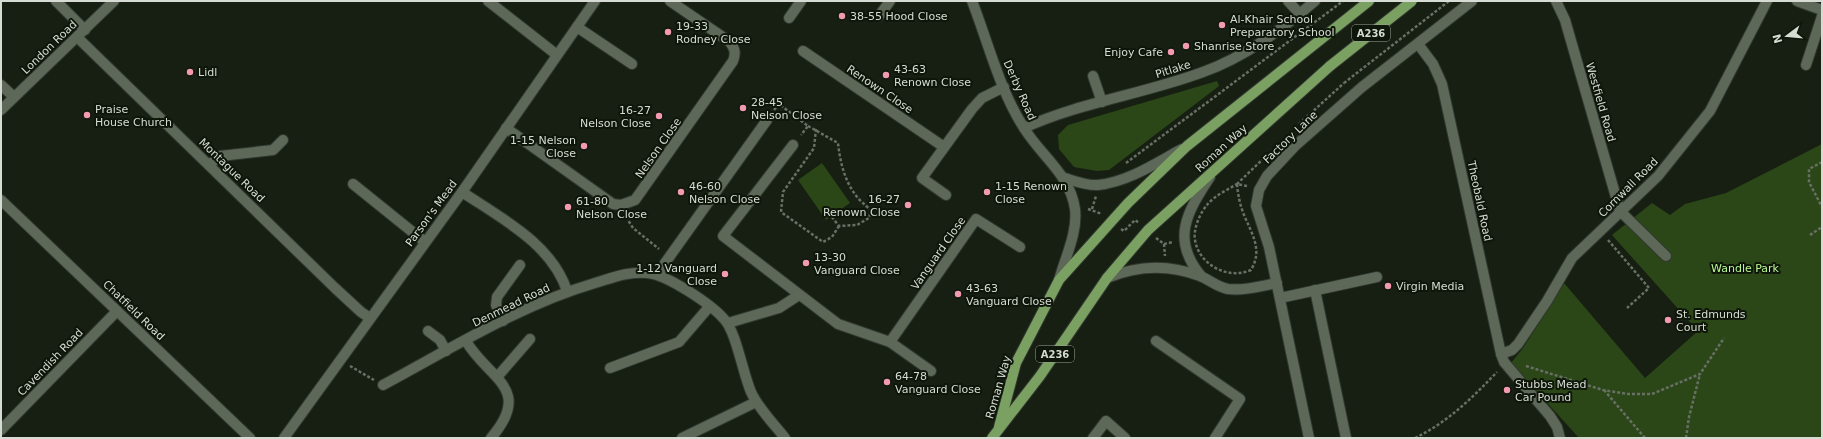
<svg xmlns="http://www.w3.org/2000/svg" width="1823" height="439" font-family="'DejaVu Sans',sans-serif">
  <rect width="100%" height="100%" fill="#161f12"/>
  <g fill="#2b4718">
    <polygon points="1217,81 1219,86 1109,170 1097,171 1074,167 1059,149 1058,135 1068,125"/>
    <polygon points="1822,144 1822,438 1579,438 1511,363 1523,348 1564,283 1645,378 1698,331 1612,235 1652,203 1670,215 1685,204 1726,193"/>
    <polygon points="822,163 850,203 826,220 798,180"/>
  </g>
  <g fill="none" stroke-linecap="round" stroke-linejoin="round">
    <g stroke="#31372f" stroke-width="12">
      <g id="minor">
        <polyline points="56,1 85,30"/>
        <polyline points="488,1 557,55"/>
        <path d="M972,1C988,42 1000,91 1024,128C1041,156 1070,174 1075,209C1078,232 1065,258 1059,280"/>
        <polyline points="1288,1 1300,14"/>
        <polyline points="1556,1 1565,20 1620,211 1666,256"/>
        <polyline points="1797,1 1822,10"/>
        <polyline points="879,16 890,1"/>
        <polyline points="789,18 801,1"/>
        <polyline points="577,27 632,64"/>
        <polyline points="77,37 335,288 361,312 370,318"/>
        <polyline points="1418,44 1433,64 1442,84 1501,354 1504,362 1550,416 1557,427 1560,438"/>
        <polyline points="803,51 944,147"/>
        <polyline points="1806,65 1822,16"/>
        <polyline points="1093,76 1102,102"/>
        <polyline points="1,85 14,97"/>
        <polyline points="1,110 114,1"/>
        <path d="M506,128L613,204L621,205L635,200L733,61C736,53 735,49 730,42L670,1"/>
        <path d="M1024,128C1081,102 1144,94 1203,72C1245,57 1281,30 1315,1"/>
        <polyline points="793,145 723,236 838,324 890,342 931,371"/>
        <polyline points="209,165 220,156 273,150 283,140"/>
        <path d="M1065,178C1075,181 1087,186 1098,185C1128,182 1156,163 1182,149"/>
        <polyline points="353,184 425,242"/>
        <path d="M462,192C501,218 552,244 567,291"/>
        <polyline points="946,195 922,178 972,109 982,98 1004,87"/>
        <polyline points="1,200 250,438"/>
        <polyline points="659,275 665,263 767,120"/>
        <path d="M1202,277C1170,240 1187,212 1210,177"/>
        <path d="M1107,278C1138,265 1168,264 1200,276C1210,280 1217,287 1228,289C1244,291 1261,286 1277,283"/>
        <polyline points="1315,290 1346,438"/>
        <polyline points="1280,298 1377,277"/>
        <polyline points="503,321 496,305 497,297 520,265"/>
        <polyline points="728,323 779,308 799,295"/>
        <polyline points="428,331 440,340 446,351"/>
        <path d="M466,341C488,379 534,388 491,438"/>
        <polyline points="1156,341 1240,399 1215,438"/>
        <polyline points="890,342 976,219 1020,247"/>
        <polyline points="1501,354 1512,350 1518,344 1547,301 1572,258 1658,176 1710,111 1767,1"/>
        <polyline points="610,368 679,342 709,307"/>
        <polyline points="498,376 530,339"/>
        <path d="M383,385C452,348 520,305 595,283C612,278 628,271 647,273C666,274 711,304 724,319C736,331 743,374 751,392C758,408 774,424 785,438"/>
        <polyline points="1,430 117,311"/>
        <polyline points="284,438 462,192 595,1"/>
        <polyline points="682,438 756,402"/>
        <polyline points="1093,438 1106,421 1125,438"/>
        <polyline points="1309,438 1269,247 1256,206 1259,190 1267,176 1295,146 1362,87 1472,1"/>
      </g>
    </g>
    <g stroke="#31372f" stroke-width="12">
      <g id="major">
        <polyline points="999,427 1016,363 1059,280 1128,203 1187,146 1369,1"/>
        <polyline points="992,438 1040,376 1107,278 1148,230 1330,66"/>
      </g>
    </g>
    <g stroke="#686f64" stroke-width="2.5" stroke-dasharray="3 2" stroke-linecap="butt">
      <polyline points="774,110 779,104 808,126 801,135"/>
      <polyline points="1299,124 1344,83"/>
      <path d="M808,126L838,143C840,162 845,183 858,198C862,203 867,206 871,211L869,218L857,225L839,226L831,216"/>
      <polyline points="816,129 814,148 783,192 781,212 823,242 832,237 839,226"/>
      <polyline points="1822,162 1809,169 1809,182 1822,207"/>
      <polyline points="1126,163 1343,1"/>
      <path d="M1237,184C1238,195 1240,205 1244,215C1252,234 1263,250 1251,270C1228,280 1199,265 1195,240C1193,229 1200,213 1207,205C1214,196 1227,190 1237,184Z"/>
      <polyline points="1247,186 1237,184 1265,157"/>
      <polyline points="1088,209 1102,214"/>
      <polyline points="1092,209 1096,196"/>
      <polyline points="626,217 633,228 659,249"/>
      <polyline points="1121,229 1124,231 1135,220 1139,223"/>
      <polyline points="1810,235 1822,227"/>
      <polyline points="1156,238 1164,244 1173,242"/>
      <polyline points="1608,240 1649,288 1627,308"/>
      <polyline points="1164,244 1165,256"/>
      <polyline points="350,366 374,380"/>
      <polyline points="1526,366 1603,390 1628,394 1652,394 1700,374 1724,338"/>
      <polyline points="1604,390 1645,438"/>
      <path d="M1415,438C1448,422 1472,398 1497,372"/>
      <polyline points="1686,438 1689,417 1700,374"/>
    </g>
    <use href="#minor" stroke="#5d6858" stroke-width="10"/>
    <use href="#major" stroke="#7aa162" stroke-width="10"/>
    <g stroke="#31372f" stroke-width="12" stroke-linecap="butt">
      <polyline id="major-bridge" points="1330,66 1412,1"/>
    </g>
    <polyline stroke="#686f64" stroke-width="2.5" stroke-dasharray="3 2" stroke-linecap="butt" points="1344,83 1449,1"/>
    <use href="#major-bridge" stroke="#7aa162" stroke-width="10"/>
  </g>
  <g fill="#f29aaf" stroke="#0e1509" stroke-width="1.5">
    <circle cx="842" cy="16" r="4"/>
    <circle cx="1222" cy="25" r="4"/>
    <circle cx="668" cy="32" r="4"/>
    <circle cx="1186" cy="46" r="4"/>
    <circle cx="1171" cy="52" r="4"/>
    <circle cx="190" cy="72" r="4"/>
    <circle cx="886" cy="75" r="4"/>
    <circle cx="743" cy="108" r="4"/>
    <circle cx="87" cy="115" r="4"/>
    <circle cx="659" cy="116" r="4"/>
    <circle cx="584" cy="146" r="4"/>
    <circle cx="681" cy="192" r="4"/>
    <circle cx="987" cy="192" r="4"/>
    <circle cx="908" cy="205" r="4"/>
    <circle cx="568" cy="207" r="4"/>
    <circle cx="806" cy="263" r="4"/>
    <circle cx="725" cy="274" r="4"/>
    <circle cx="1388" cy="286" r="4"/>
    <circle cx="958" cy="294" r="4"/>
    <circle cx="1668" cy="320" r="4"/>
    <circle cx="887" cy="382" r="4"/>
    <circle cx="1507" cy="390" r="4"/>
  </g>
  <g text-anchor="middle" stroke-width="4" stroke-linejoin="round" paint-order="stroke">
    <g fill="#0e1509" stroke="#9aa096" stroke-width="1">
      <rect x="1352" y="25" width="38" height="16" rx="3"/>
      <rect x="1036" y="346" width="38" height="16" rx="3"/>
    </g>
    <g font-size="10" font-weight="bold" fill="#d6dcd3">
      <text x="1371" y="37">A236</text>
      <text x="1055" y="358">A236</text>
    </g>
    <g font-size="11" fill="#d6dcd3" stroke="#0e1509" text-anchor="start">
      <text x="850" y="20">38-55 Hood Close</text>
      <text x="1230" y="23">Al-Khair School<tspan x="1230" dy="13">Preparatory School</tspan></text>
      <text x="676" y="30">19-33<tspan x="676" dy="13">Rodney Close</tspan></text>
      <text x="1194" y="50">Shanrise Store</text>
      <text x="1163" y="56" text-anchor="end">Enjoy Cafe</text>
      <text x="894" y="73">43-63<tspan x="894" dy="13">Renown Close</tspan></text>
      <text x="198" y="76">Lidl</text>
      <text x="751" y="106">28-45<tspan x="751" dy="13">Nelson Close</tspan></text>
      <text x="95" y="113">Praise<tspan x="95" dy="13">House Church</tspan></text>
      <text x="651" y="114" text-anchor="end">16-27<tspan x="651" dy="13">Nelson Close</tspan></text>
      <text x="576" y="144" text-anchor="end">1-15 Nelson<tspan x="576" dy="13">Close</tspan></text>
      <text x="689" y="190">46-60<tspan x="689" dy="13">Nelson Close</tspan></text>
      <text x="995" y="190">1-15 Renown<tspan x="995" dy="13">Close</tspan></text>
      <text x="900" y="203" text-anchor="end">16-27<tspan x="900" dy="13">Renown Close</tspan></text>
      <text x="576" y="205">61-80<tspan x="576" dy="13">Nelson Close</tspan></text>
      <text x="814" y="261">13-30<tspan x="814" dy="13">Vanguard Close</tspan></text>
      <text x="717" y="272" text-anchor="end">1-12 Vanguard<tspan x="717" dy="13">Close</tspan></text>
      <text x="1396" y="290">Virgin Media</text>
      <text x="966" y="292">43-63<tspan x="966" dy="13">Vanguard Close</tspan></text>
      <text x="1676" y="318">St. Edmunds<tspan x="1676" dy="13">Court</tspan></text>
      <text x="895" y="380">64-78<tspan x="895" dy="13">Vanguard Close</tspan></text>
      <text x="1515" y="388">Stubbs Mead<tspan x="1515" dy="13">Car Pound</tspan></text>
    </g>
    <g font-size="11" fill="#d6dcd3" stroke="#0e1509">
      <text transform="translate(49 47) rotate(-44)" y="4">London Road</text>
      <text transform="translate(1173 69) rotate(-17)" y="4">Pitlake</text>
      <text transform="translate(880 89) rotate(34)" y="4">Renown Close</text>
      <text transform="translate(1020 90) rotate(66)" y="4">Derby Road</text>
      <text transform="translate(1601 102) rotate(74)" y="4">Westfield Road</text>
      <text transform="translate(1290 137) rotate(-44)" y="4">Factory Lane</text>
      <text transform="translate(658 148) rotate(-55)" y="4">Nelson Close</text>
      <text transform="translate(1221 148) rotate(-42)" y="4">Roman Way</text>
      <text transform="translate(232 170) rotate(44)" y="4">Montague Road</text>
      <text transform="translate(1628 187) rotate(-45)" y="4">Cornwall Road</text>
      <text transform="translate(1480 201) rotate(78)" y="4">Theobald Road</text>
      <text transform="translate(431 213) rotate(-54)" y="4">Parson's Mead</text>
      <text transform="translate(938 253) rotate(-55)" y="4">Vanguard Close</text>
      <text transform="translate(511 305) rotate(-26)" y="4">Denmead Road</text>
      <text transform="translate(134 310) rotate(44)" y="4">Chatfield Road</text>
      <text transform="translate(50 362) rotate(-46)" y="4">Cavendish Road</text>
      <text transform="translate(998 387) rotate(-74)" y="4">Roman Way</text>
    </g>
    <g font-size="11" fill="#baf794" stroke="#0e1509">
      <text x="1745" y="272">Wandle Park</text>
    </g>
  </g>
  <rect width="1823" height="439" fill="none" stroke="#d6dcd3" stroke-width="4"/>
  <g transform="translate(1787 36) rotate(254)" stroke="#0e1509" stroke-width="3" paint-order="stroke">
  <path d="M0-3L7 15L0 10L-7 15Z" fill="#d6dcd3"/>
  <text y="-6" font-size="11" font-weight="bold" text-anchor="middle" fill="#d6dcd3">N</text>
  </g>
</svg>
